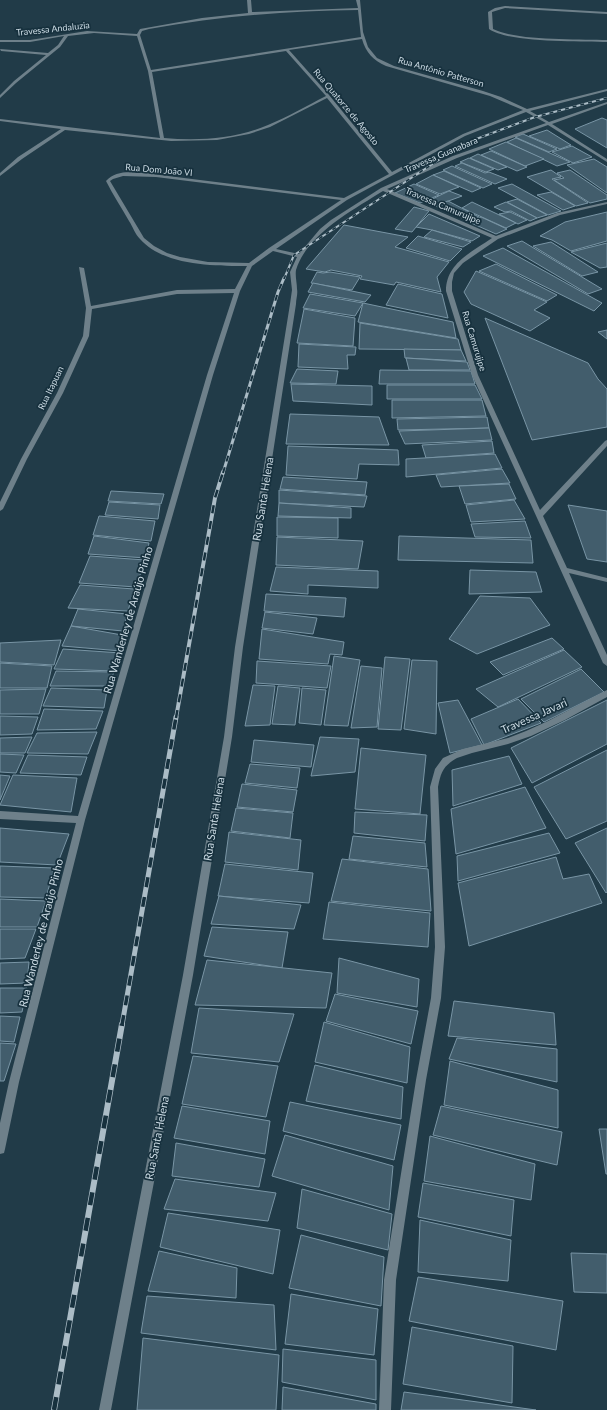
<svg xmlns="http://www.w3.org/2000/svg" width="607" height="1410" font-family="Lato,sans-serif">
  <rect width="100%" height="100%" fill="#213b48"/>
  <g fill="#425d6c" stroke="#7995a5">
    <polygon points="602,118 607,120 607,148 575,129"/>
    <polygon points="547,130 571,145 560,149 529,136"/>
    <polygon points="523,134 557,149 549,152 515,137"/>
    <polygon points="516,138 570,162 557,166 507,142"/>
    <polygon points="506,142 544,159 525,166 489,149"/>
    <polygon points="572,146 592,157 573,163 552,152"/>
    <polygon points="491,151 527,167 517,171 481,155"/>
    <polygon points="478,154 507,167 498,170 470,158"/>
    <polygon points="469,158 494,169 486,172 460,162"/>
    <polygon points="594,159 607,167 607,193 567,165"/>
    <polygon points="462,163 485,173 489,172 507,179 495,184 455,166"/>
    <polygon points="452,166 492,184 483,188 443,170"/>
    <polygon points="551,170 561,177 552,179 588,203 576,206 527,177"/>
    <polygon points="570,170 607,195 607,199 590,203 554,180 564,178 557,173"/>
    <polygon points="444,171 481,188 472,192 433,175"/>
    <polygon points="433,175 459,187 440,194 416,184"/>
    <polygon points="414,184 439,195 420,203 395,193"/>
    <polygon points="512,184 561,211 548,215 498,188"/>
    <polygon points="449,191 462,196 435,206 426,202"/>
    <polygon points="551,192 575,206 563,210 537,195"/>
    <polygon points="517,199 547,215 537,218 507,202"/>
    <polygon points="448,201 479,217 468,221 436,206"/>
    <polygon points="472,202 516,223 506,228 462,208"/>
    <polygon points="506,202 537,218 530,221 511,211 505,212 494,207"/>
    <polygon points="414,207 429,211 412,232 395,229"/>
    <polygon points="510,212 527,220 518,224 499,214"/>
    <polygon points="607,212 607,241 571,251 552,240 540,236 565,222"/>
    <polygon points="429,214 480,236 472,241 432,230 416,227"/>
    <polygon points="481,217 507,229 496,234 469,222"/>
    <polygon points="344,225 408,237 395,247 449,262 437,277 441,292 396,282 394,285 360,279 362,276 331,270 325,272 306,269"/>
    <polygon points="432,230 471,242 463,247 424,237"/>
    <polygon points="418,236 462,249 450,261 406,248"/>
    <polygon points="522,241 602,289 588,294 507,246"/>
    <polygon points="551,242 598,272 582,276 533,246"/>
    <polygon points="607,243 607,267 600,268 571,252"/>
    <polygon points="503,248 602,303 594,311 483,256"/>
    <polygon points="496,264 557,295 547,301 479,271"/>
    <polygon points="476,271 547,302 534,310 550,318 530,331 471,304 464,292"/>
    <polygon points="317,272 323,273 330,272 360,277 352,290 311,283"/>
    <polygon points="313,283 371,295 365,302 308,292"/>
    <polygon points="398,284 442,294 448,318 386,305"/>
    <polygon points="310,294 363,303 355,316 303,308"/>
    <polygon points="363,303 453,322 456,338 358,322"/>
    <polygon points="304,309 355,318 353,346 297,343"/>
    <polygon points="485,318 588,363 598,379 607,389 607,427 532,440"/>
    <polygon points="360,323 458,339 461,350 359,349"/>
    <polygon points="607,330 607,339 598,332"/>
    <polygon points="299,344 356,347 355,355 347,355 348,369 298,367"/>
    <polygon points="404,349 461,350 466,361 405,358"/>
    <polygon points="406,358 467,362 470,370 409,370"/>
    <polygon points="297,369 338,371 336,384 290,383"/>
    <polygon points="380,370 471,371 475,384 379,384"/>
    <polygon points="291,384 372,386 372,405 293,401"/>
    <polygon points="387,385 475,385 482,399 387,399"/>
    <polygon points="392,400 482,400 486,416 392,418"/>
    <polygon points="290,414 379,417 389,445 286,444"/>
    <polygon points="487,417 489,428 398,430 397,419"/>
    <polygon points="489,428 492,440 405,444 399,431"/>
    <polygon points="492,441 494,453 426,458 422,445"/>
    <polygon points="288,446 398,450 399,465 359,464 357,479 286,475"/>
    <polygon points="495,454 502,468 406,477 406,459"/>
    <polygon points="502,469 510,483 441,487 436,475"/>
    <polygon points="283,477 367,482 365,495 280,489"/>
    <polygon points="509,484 516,499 465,504 459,486"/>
    <polygon points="279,490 367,496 364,507 279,503"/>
    <polygon points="111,491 164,494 161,504 108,501"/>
    <polygon points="514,500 525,519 471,522 466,505"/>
    <polygon points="109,502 160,505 158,519 105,515"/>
    <polygon points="279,503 351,508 351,518 278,516"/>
    <polygon points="568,505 607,511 607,562 587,559"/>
    <polygon points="99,516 155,521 151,541 93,535"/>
    <polygon points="277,517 338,518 338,538 277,536"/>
    <polygon points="525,521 531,538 475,537 471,524"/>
    <polygon points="94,536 149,543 146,558 88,554"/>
    <polygon points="399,536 531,540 533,563 398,560"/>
    <polygon points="277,537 363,541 358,569 276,565"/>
    <polygon points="90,556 145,560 136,587 79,583"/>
    <polygon points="276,567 378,571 378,588 308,585 308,594 270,591"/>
    <polygon points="470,570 536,572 542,592 469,594"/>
    <polygon points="80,585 134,589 128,611 68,608"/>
    <polygon points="266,594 346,598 344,617 264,611"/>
    <polygon points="480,596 530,598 550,625 477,654 449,639"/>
    <polygon points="78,609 127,614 123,631 71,626"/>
    <polygon points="265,612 317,618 313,634 262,628"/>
    <polygon points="71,626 122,635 121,651 62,646"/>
    <polygon points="262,629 344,642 342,655 330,654 328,664 259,659"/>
    <polygon points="552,638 564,649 503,675 490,662"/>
    <polygon points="61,640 54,665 0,662 0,643"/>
    <polygon points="63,649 121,653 116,671 54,669"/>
    <polygon points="564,650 582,667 498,707 476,689"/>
    <polygon points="334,656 360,660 348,726 324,725"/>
    <polygon points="385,657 410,659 401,730 378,729"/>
    <polygon points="412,660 437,661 436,734 404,729"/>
    <polygon points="257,661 331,666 327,688 256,683"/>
    <polygon points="0,663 52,666 47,688 0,688"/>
    <polygon points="361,666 382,668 377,727 351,728"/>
    <polygon points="581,669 604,692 544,722 521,699"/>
    <polygon points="56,671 114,672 108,686 50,686"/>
    <polygon points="253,685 275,686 270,725 245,726"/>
    <polygon points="278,686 300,688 295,725 272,724"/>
    <polygon points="51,688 107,690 104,708 43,706"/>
    <polygon points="302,688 326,690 321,725 299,723"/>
    <polygon points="46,689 39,714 0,714 0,690"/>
    <polygon points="518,699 541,723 484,745 471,719"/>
    <polygon points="458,700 482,745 450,753 438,703"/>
    <polygon points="607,700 607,744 532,783 511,748"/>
    <polygon points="44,709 103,711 96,729 37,730"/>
    <polygon points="0,716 38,717 32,734 0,735"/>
    <polygon points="97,732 88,754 27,753 37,733"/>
    <polygon points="32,737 25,753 0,753 0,738"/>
    <polygon points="320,737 359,739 355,772 311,776"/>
    <polygon points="254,740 314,745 311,767 251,762"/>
    <polygon points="361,748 426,755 420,814 355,809"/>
    <polygon points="607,750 607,821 566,839 534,787"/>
    <polygon points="0,754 24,755 16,773 0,772"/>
    <polygon points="28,755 87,757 81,775 20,773"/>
    <polygon points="509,756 522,784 453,806 452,770"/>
    <polygon points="250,764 300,768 297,788 245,783"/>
    <polygon points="0,775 10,776 0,800"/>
    <polygon points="13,775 77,778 71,812 0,805"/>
    <polygon points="242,784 297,790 293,812 237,807"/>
    <polygon points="525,787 546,828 456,854 451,809"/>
    <polygon points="236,808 293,813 290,838 231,831"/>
    <polygon points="355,812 427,815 425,841 354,833"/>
    <polygon points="0,828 69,834 57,865 0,862"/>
    <polygon points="607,828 607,892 606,893 575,843"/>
    <polygon points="229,832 301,840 298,870 225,862"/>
    <polygon points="549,833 560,853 458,881 457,856"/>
    <polygon points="353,836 425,843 427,867 349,859"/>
    <polygon points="556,857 563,879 589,874 602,903 469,946 458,883"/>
    <polygon points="342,859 428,869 431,911 331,901"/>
    <polygon points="225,864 313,873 309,903 218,896"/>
    <polygon points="0,866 54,868 46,898 0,897"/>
    <polygon points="219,896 301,905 294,929 211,924"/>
    <polygon points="0,899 46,901 37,927 0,927"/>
    <polygon points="329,902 430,913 428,947 323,939"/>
    <polygon points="212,927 288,932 282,968 204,956"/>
    <polygon points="0,929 36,929 25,958 0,959"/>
    <polygon points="339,958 419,979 417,1007 337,993"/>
    <polygon points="207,960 332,973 326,1008 195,1005"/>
    <polygon points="29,962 27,983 0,984 0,963"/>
    <polygon points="0,988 27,988 22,1012 0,1013"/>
    <polygon points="335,994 418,1011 411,1044 326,1021"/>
    <polygon points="454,1001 554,1013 556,1045 448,1036"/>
    <polygon points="199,1008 294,1014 279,1062 191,1053"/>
    <polygon points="0,1016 20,1017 14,1042 0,1041"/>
    <polygon points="324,1022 410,1047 407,1083 315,1062"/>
    <polygon points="457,1038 557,1049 557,1082 449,1059"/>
    <polygon points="0,1043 16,1044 4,1081 0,1081"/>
    <polygon points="193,1056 278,1066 266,1117 182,1104"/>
    <polygon points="450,1061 558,1090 558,1128 444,1105"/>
    <polygon points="315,1065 403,1087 401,1119 306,1101"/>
    <polygon points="290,1102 401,1125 394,1160 283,1131"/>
    <polygon points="182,1106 270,1121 265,1154 174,1138"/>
    <polygon points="441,1106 562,1132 557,1165 433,1135"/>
    <polygon points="599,1129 607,1129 607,1174 606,1174"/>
    <polygon points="285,1135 393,1166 389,1210 272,1176"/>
    <polygon points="430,1136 535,1164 531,1200 424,1181"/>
    <polygon points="176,1143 265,1159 259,1187 172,1176"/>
    <polygon points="175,1179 276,1193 268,1221 164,1209"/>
    <polygon points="423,1183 514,1200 511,1236 418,1217"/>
    <polygon points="302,1189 392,1214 388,1250 297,1228"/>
    <polygon points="168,1213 280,1230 273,1274 160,1247"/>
    <polygon points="420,1220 511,1240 508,1281 418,1272"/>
    <polygon points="301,1235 384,1257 381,1306 289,1288"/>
    <polygon points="159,1251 237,1268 236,1298 148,1291"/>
    <polygon points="571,1253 607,1254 607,1293 574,1292"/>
    <polygon points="418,1277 563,1301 556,1350 409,1321"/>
    <polygon points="291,1294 378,1309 374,1355 285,1344"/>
    <polygon points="147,1296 274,1305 276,1350 141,1333"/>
    <polygon points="412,1327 513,1346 512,1403 403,1384"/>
    <polygon points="143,1338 279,1355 276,1410 137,1410"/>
    <polygon points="283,1349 376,1360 376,1400 282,1382"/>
    <polygon points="283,1387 376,1404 376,1410 282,1410"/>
    <polygon points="404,1392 536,1410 401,1410"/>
  </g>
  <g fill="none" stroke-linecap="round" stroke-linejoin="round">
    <g fill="#6e808a" fill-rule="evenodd">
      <path d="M247,0H251L252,12L358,8L356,0H360L363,32L368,47L377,58L394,66L483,91L501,97L527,109L607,89V91L530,111L549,122L607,102V104L552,124L607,159V162L548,125L457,158L387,189L496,236L557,213L607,202V204L560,215L498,239L463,263L454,273L452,282V291L478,375L540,510L605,441L607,440V446L543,516L567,568L607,578V582L569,573L607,655V666L603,663L472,375L446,291C446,263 472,252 492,238L383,191C353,210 307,234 296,270C295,276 297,283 297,289C298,294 296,299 296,304L243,647L232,737L193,975L111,1410H99L183,975L224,737L235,647L290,304L292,290L290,272L297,257L273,251L252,266L240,291L213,375L85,820L19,1082L5,1149L4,1153L0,1154V1123L9,1082L76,823L0,819V811L78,816L207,375L234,293L177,294L92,309L89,336L63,393L27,459L3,509L0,511V502L21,459L57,393L83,336L86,308L79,267L84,268L91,306L177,290L235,289L247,266C214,266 164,266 140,239C135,234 133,227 129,221C121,207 113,195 106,181C115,170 131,172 144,173L344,198L389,174L327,98L270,127L249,134L217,140L171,141L65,130L22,159L0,176V173L18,157L61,129L0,121V119L160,138L148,71L137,36L94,33L68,36L60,47L16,83L0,98V95L14,81L46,55L1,51L0,49L48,53L58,45L64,36L30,42H0V40H30L87,31L137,34L140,29L202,18L248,13ZM358,10L361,37L151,70L140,35L142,31L149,29C218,16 287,11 358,10ZM362,39C366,53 373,60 386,66L490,96L523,110L463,134L392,172L329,95L289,50ZM286,51L326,96C306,106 288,117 268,125C235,139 199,141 164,138L152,72ZM526,112L546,123L453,156L381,188L331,220L320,229L299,254L276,249L347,200L465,136ZM123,176L156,177L341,200L269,248L249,263L208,262L180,257L167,253L154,246L144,238L110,181L113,179Z"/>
      <path d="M505,6L607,12V14L505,8L492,12L493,29C517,41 578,39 607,40V42C581,41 509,43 489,29L488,12L495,8Z"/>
      <path d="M607,690V697L565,720L531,736L508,744L472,753L457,758C443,766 441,772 438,787L445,947L441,998L426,1080L396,1280L391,1410H379L384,1280L416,1080L431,998L435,947L430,787L435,769L443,758L463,749L508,738L526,731L548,721Z"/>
    </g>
    <g stroke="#abbcc6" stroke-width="2">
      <polyline id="rail-far4" points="284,279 294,255 463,144 535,117 607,98"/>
    </g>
    <g stroke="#abbcc6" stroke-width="3">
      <polyline id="rail-far3" points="223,473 278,292 284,278"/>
    </g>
    <g stroke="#abbcc6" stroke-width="4">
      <polyline id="rail-far2" points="176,718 215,498 223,472"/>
    </g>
    <g stroke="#abbcc6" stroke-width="5">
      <polyline id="rail-far1" points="122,1025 176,717"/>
    </g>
    <g stroke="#abbcc6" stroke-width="6">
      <polyline id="rail" points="54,1410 122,1024"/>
    </g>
    <use href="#rail-far4" stroke="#17313e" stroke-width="1.5" stroke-dasharray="4" stroke-linecap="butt"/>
    <use href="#rail-far3" stroke="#17313e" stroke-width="2" stroke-dasharray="6" stroke-linecap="butt"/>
    <use href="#rail-far2" stroke="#17313e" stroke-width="2.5" stroke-dasharray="8" stroke-linecap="butt"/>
    <use href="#rail-far1" stroke="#17313e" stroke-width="3.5" stroke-dasharray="10" stroke-linecap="butt"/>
    <use href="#rail" stroke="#17313e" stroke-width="4.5" stroke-dasharray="13" stroke-linecap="butt"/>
  </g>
  <g text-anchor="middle" stroke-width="3.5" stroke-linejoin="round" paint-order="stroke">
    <g font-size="9" fill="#cbdae3" stroke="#17313e">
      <text transform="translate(53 29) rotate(-6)" y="3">Travessa Andaluzia</text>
      <text transform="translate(441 72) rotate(16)" y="3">Rua Antônio Patterson</text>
      <text transform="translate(346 107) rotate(50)" y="3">Rua Quatorze de Agosto</text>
      <text transform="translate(441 155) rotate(-23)" y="3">Travessa Guanabara</text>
      <text transform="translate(159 170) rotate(5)" y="3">Rua Dom João VI</text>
      <text transform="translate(443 206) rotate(23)" y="3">Travessa Camurujipe</text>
      <text transform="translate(474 341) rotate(73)" y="3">Rua Camurujipe</text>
      <text transform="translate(51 388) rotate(-64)" y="3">Rua Itapuan</text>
    </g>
    <g font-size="11" fill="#cbdae3" stroke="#17313e">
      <text transform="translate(263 499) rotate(-81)" y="4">Rua Santa Helena</text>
      <text transform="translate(128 620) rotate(-74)" y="4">Rua Wanderley de Araújo Pinho</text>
      <text transform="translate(534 716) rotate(-24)" y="4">Travessa Javari</text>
      <text transform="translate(214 819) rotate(-81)" y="4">Rua Santa Helena</text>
      <text transform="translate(41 933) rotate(-76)" y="4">Rua Wanderley de Araújo Pinho</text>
      <text transform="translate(157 1138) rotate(-79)" y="4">Rua Santa Helena</text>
    </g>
  </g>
</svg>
